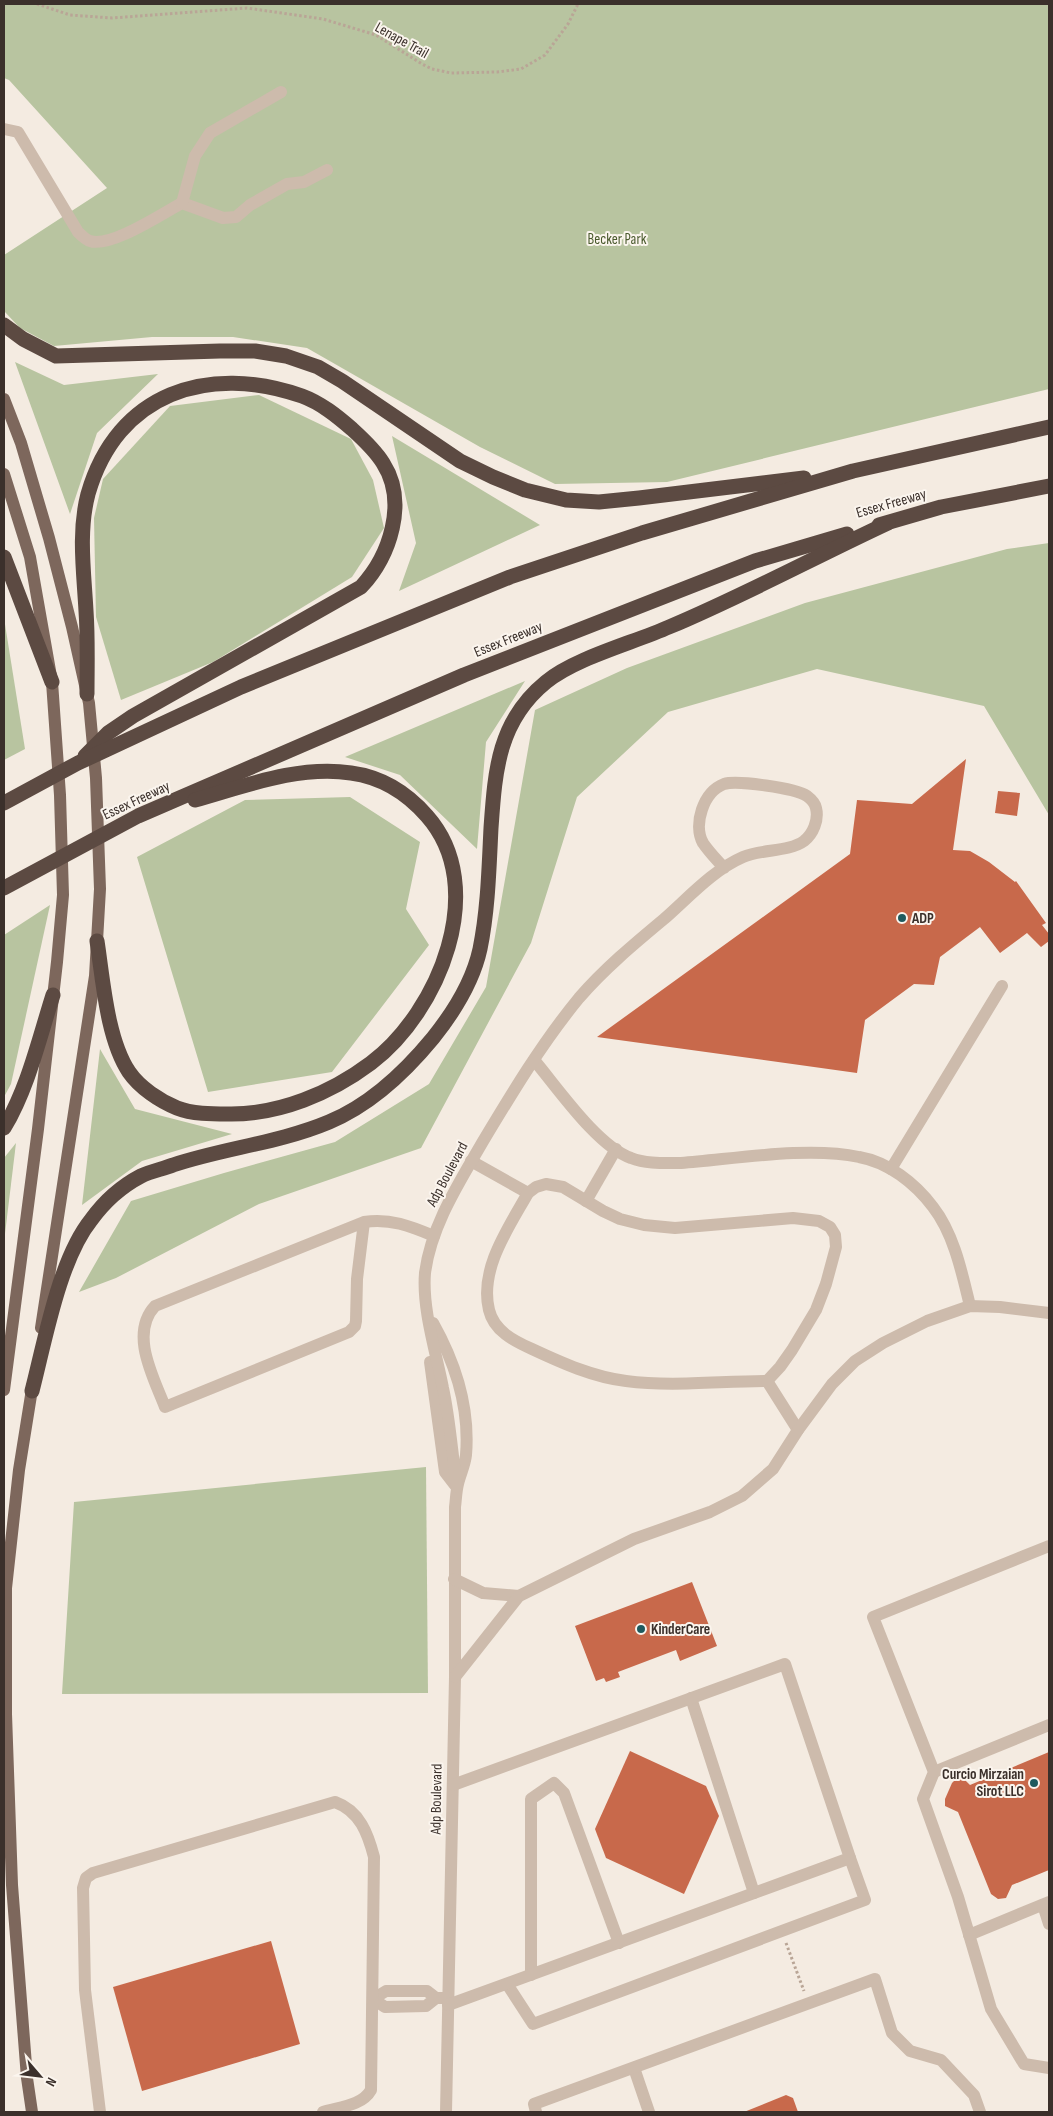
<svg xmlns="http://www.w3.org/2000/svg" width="1053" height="2116" font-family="'Sofia Sans Condensed',sans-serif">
  <rect width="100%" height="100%" fill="#f4ebe1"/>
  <g fill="#b8c4a0">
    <polygon points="4,4 1049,4 1049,389 667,482 555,484 480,447 307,348 233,337 152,337 54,346 20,328 4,311 4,255 107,188 9,80 4,78"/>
    <polygon points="15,362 64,385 158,374 97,433 70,514"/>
    <polygon points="259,395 351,439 373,480 384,528 352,577 213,662 121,700 96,617 94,518 103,479 170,406"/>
    <polygon points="392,436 540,525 399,591 416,543"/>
    <polygon points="1049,543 1049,815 984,706 817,669 668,712 577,797 531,943 421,1148 259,1204 116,1278 79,1292 131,1201 224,1173 335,1142 429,1084 486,987 535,710 627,668 805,603 1007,549"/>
    <polygon points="4,618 25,749 4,760"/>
    <polygon points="525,681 486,742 477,849 400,775 345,757"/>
    <polygon points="350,797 420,842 406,909 429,945 332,1072 208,1092 137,857 245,800"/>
    <polygon points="50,905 11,1084 4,1097 4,935"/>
    <polygon points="100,1049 135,1109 232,1134 142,1161 82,1205"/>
    <polygon points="16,1143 4,1242 4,1158"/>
    <polygon points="426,1467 428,1693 62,1694 74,1502"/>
  </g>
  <g fill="#c8694b">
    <polygon points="966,759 953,850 970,851 989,862 1015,882 1016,881 1046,923 1042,925 1049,934 1049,941 1041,947 1027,933 1000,953 980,927 940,957 934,985 914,984 865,1020 857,1073 597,1037 850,854 857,800 912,804"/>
    <polygon points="998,791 1020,793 1017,816 995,813"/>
    <polygon points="692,1582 717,1646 680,1661 676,1650 618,1672 620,1677 606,1682 604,1678 596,1681 575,1626"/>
    <polygon points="630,1751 706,1786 719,1816 684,1894 606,1858 595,1829"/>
    <polygon points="1049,1752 1049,1870 1012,1885 1006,1898 998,1899 991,1894 958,1812 945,1806 945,1799 952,1783 956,1779 960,1778 965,1780 970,1785"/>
    <polygon points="271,1941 300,2044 142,2091 113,1987"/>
    <polygon points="786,2095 793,2098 798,2112 744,2112"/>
  </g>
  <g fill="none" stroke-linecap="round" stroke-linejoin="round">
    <g stroke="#b9a596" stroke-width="3" stroke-dasharray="2.5 2.5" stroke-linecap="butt">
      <polyline points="37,4 70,15 112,18 247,8 323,19 376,35 422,64 432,69 451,73 497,72 521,69 545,55 568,24 578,4"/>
      <polyline points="786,1943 804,1991"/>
    </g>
    <g stroke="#cdbbac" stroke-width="12">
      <path d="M4,129L18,132L78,232C81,235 86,240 90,241C111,248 163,213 182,203L223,218L236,217L250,205L287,184L304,182L327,170"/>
      <polyline points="182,203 195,156 210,133 281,92"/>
      <path d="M534,1060C557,1087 597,1146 631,1158C646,1164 664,1163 681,1163C734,1159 808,1146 859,1157C888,1162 915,1183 933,1207C954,1234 962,1273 970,1306"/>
      <polyline points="471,1161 528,1193"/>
      <polyline points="891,1169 1002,986"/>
      <path d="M546,1184L563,1187L603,1211L620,1219L644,1225L675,1228L793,1218L819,1221L830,1227L835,1235L836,1247L826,1284L816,1310L792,1350L780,1367L767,1381C720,1381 672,1387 626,1381C593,1377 562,1363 532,1349C514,1341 494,1331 489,1310C479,1269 509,1227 528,1193L536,1187Z"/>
      <polyline points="586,1201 616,1149"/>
      <path d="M364,1222L357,1279L356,1321L355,1326L349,1332L165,1407C154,1378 129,1334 155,1306L364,1222C390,1218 410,1226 434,1236"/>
      <path d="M433,1323C456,1364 470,1407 466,1455C465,1465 460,1475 458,1484C456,1492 456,1500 455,1507V1677L446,2112"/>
      <polyline points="430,1362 445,1472 455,1485"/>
      <polyline points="767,1381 798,1430"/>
      <path d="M457,1487C452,1454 450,1420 443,1388C436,1352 422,1309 425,1273C431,1226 459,1183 482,1143C512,1093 542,1043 579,998C604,969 634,944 664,919C688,898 713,870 743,857C761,849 789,852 804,841C813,834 819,820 816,808C815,803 811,799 807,796C795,788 737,780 724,784C703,792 693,825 703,843C709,852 717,860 724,868"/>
      <polyline points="1049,1546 873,1617 934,1772 923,1799 958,1897 991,2009 1024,2064 1049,2068"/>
      <polyline points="454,1579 483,1593 519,1596"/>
      <polyline points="455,1677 519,1596 634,1539 710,1512 742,1496 773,1469 798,1430 832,1384 855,1361 883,1343 927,1321 970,1306 1000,1307 1049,1313"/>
      <polyline points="691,1698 754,1893"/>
      <polyline points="934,1772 1049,1725"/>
      <polyline points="1043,1905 1049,1924"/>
      <polyline points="969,1935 1049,1902"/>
      <polyline points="531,1975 531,1799 554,1783 564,1793 619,1943"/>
      <polyline points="507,1984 533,2024 865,1900 850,1858"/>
      <polyline points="436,1998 427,1991 386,1991 373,1999 385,2007 426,2006 436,1998 448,1998"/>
      <polyline points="448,2005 850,1858 785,1664 453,1785"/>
      <polyline points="634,2068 649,2112"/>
      <path d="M100,2112L85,1990L83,1888L86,1878L93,1873L335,1802C360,1811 368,1834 374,1857L371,2090C362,2106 339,2107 323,2112"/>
      <polyline points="536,2112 534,2104 875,1979 892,2033 910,2051 941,2060 974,2095 980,2112"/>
    </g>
    <g stroke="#7d675c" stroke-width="12">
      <polyline points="4,399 21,443 49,538 72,627 89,703 96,778 100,889 95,976 41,1328"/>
      <polyline points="4,474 30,557 52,682 60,795 63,895 57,962 38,1129 4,1390"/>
      <polyline points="32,2112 27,2078 12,1885 6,1714 6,1588 19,1470 33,1383"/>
    </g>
    <g stroke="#5c4a42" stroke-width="15">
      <polyline points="4,325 23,339 56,356 220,351 255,351 286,356 318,367 342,381 460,461 493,477 525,490 566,500 599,502 639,498 804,478"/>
      <polyline points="879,525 941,507 1049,486"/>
      <polyline points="4,557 52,682"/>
      <path d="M85,756L108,733L133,716L361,587C390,556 408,502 383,463C375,450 363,439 352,429C337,416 321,403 302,396C208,363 117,393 88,494C78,532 84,573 86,611C88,639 87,667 87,694"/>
      <polyline points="4,803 78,763 241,687 510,577 642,533 853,471 1049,427"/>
      <polyline points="4,888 138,816 464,675 755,561 847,534"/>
      <path d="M97,941C103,980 107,1039 129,1072C140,1088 160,1101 177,1108C192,1114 212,1114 228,1114C279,1115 331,1093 371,1063C439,1012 490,887 427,816C407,793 381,777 351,773C299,765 245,786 195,800"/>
      <path d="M4,1128C28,1088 39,1039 53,995"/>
      <path d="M32,1391C45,1341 59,1260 91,1220C104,1202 122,1186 141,1176C151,1171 163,1169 173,1165C224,1148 279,1143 329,1122C370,1105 405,1072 433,1038C453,1013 473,981 480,949C488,910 489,868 491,828C495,771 498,721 546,682C575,658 633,643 669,627C743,596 815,557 888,523"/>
    </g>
  </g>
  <g fill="#1f5a5e" stroke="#fbf5ee" stroke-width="2">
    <circle cx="902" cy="918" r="5"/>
    <circle cx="641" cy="1629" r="5"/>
    <circle cx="1034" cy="1783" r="5"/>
  </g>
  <g text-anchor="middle" stroke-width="4" stroke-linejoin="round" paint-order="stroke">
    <g font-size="15" fill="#3b302b" stroke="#fbf5ee">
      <text transform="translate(402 40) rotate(29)" y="5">Lenape Trail</text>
      <text transform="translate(891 503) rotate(-16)" y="5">Essex Freeway</text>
      <text transform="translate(508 639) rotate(-22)" y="5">Essex Freeway</text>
      <text transform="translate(136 800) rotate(-25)" y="5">Essex Freeway</text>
      <text transform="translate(447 1174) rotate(-62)" y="5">Adp Boulevard</text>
      <text transform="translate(436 1799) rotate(-89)" y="5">Adp Boulevard</text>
    </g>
    <g font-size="15" fill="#4a5a2e" stroke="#fbf5ee">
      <text x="617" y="244">Becker Park</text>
    </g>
    <g font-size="15" font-weight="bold" fill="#3b302b" stroke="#fbf5ee" text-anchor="start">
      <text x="912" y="923">ADP</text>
      <text x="651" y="1634">KinderCare</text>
      <text x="1024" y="1779" text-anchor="end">Curcio Mirzaian<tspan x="1024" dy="17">Sirot LLC</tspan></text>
    </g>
  </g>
  <rect width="1053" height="2116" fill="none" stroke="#3b302b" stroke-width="10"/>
  <g transform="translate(40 2076) rotate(118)" stroke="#fbf5ee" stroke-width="4" paint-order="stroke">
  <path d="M0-4L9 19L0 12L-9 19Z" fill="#3b302b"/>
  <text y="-8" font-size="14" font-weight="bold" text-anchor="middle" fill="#3b302b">N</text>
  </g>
</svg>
